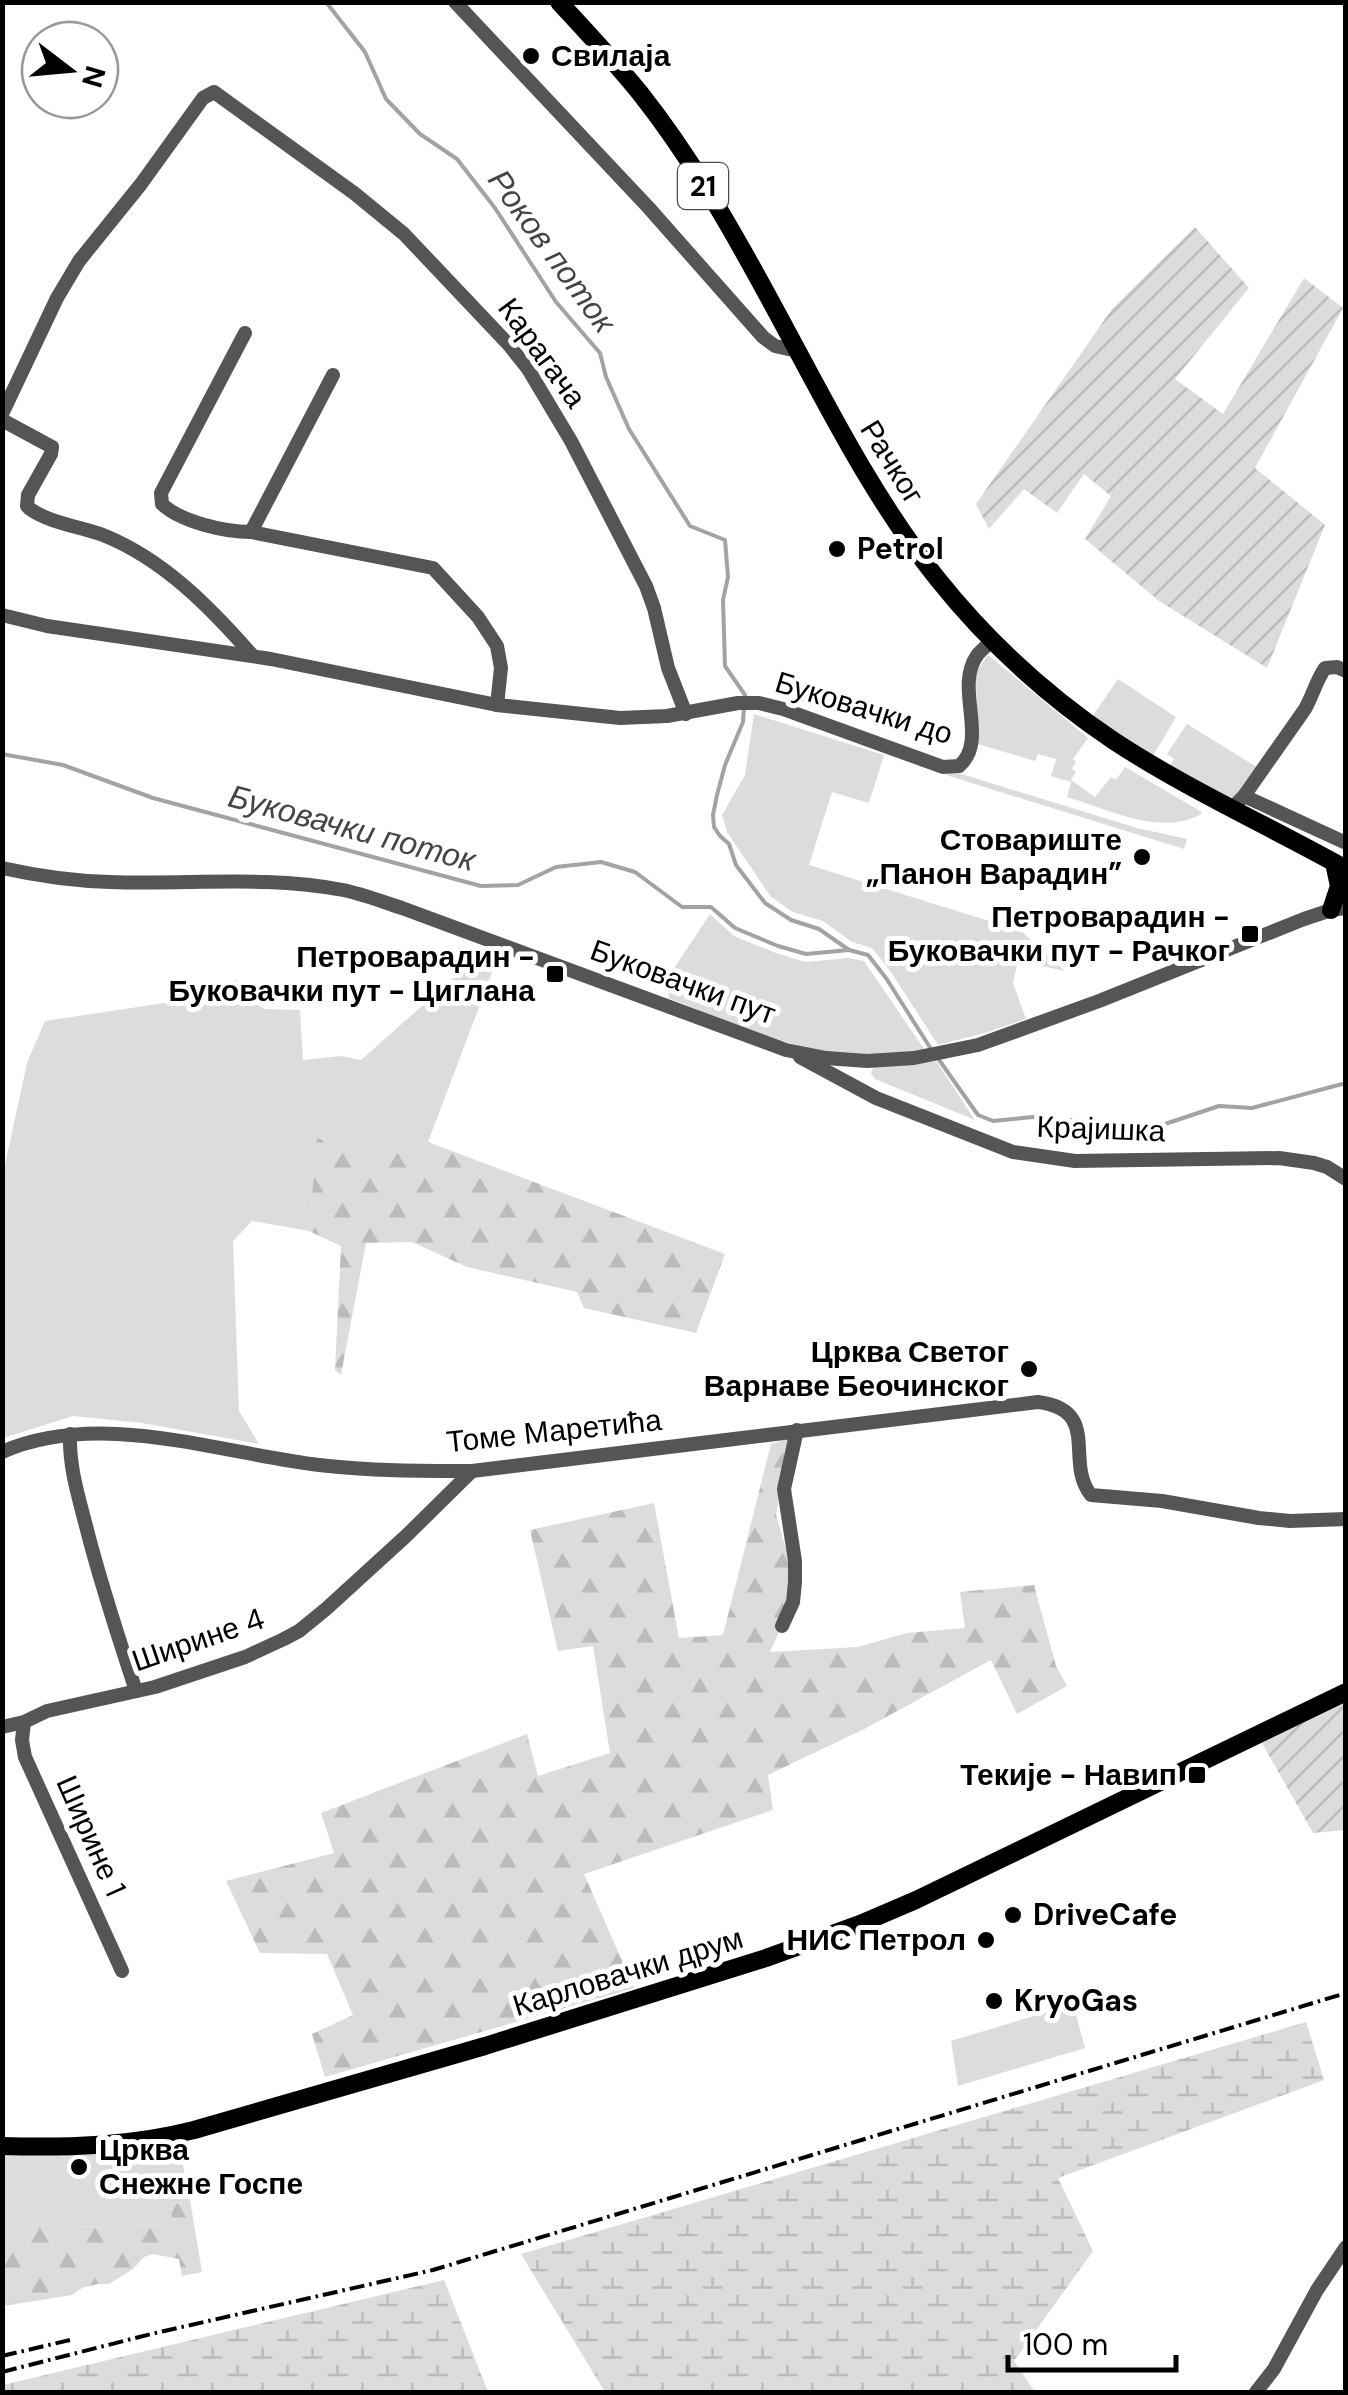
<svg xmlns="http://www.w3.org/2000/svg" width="1348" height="2395" font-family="'DM Sans',sans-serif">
  <defs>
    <pattern id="forest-firs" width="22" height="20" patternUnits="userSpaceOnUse" patternTransform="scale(2.5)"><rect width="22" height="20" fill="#dcdcdc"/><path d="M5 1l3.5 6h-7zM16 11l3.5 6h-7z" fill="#bbb"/></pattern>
    <pattern id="wetland-marsh" width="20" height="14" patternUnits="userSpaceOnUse" patternTransform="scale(2.5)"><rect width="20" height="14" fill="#dcdcdc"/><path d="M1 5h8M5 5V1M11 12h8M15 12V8" fill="none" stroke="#bbb"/></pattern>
    <pattern id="garden-furrows" width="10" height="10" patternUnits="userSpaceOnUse" patternTransform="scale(2.5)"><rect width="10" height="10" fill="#dcdcdc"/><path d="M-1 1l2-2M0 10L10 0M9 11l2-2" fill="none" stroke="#bbb"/></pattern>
  </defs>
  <rect width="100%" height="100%" fill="#fff"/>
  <g fill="#dcdcdc">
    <path d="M988,655L1088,738L1073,759L1076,762L1072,769L1076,772L1071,780L1095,797L1111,777L1116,780L1125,767L1202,812L1201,814C1162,837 1107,809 1067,797L1071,782L1051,776L1056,759L1038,754L1035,761L978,744L976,677L978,669Z"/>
    <polygon points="1118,679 1176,717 1150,761 1090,720"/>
    <polygon points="754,714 884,755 869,803 832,792 809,865 1021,931 1065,971 1018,961 1013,983 1026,1019 985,1033 938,1045 891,972 872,948 852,942 823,921 793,912 771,897 727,832 722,815 745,775"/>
    <polygon points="1187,724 1260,769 1239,796 1224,805 1168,768 1174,759 1167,754"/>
    <polygon points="955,772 1137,828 1187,839 1184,849 946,775"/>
    <path d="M710,914L734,936L776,953L805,962L849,958L864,961L924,1049C836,1073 748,1028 668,998L673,970Z"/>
    <polygon points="470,946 500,952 428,1142 396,1153 376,1153 318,1138 309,1231 252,1221 233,1241 239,1411 259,1444 142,1423 73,1416 3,1438 3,1174 27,1063 45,1021 171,1002 180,985 237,980 239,995 265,1009 300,1010 303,1060 341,1056 361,1060 456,976"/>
    <polygon points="936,1061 975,1120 875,1079 871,1073 874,1066"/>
    <polygon points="1073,2004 1085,2048 958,2086 951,2041"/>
    <polygon points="178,2141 190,2200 171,2205 174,2225 64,2227 40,2222 3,2250 3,2152"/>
  </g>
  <g fill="url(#forest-firs)">
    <polygon points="317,1138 376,1153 396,1153 428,1142 725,1254 696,1333 584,1308 577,1292 467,1267 412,1242 366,1243 341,1375 335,1370 341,1246 309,1231"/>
    <polygon points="791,1438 776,1514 791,1568 782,1625 770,1652 858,1647 907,1633 965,1628 960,1592 1034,1585 1056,1666 1067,1686 1017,1714 991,1660 864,1729 768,1775 773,1810 584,1874 634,1988 325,2077 312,2034 353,2015 327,1954 260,1953 226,1881 334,1853 321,1813 527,1734 538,1776 610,1753 593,1646 558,1651 530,1530 654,1503 679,1638 723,1635 771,1444"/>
    <polygon points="190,2200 202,2272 182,2276 179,2259 153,2254 144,2257 133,2269 109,2284 97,2284 82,2288 72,2295 3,2306 3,2250 40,2222 64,2227 173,2225 171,2205"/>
  </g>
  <g fill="url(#wetland-marsh)">
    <polygon points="1306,2022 1324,2080 1058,2178 1093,2251 1014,2361 1035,2392 605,2392 521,2254"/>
    <polygon points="444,2280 488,2392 3,2392 3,2385"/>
  </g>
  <g fill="url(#garden-furrows)">
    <polygon points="1195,227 1249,288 1175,379 1223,414 1304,278 1343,308 1255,468 1325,525 1267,668 1159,601 1085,539 1111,496 1084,474 1057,513 1024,489 989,529 976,504 1112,309"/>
    <polygon points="1345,1702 1345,1830 1313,1833 1262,1743"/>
  </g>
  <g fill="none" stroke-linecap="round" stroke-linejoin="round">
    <g stroke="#a3a3a3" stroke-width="4">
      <polyline points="326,2 365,52 386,99 420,134 457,159 495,208 556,302 600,353 606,377 629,429 690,526 725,540 728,577 723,600 725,666 745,695 743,722 725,765 717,795 713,815 714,827 720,836 729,844 736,865 765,903 791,920 819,929 849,950 868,955 886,978 931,1049"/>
      <polyline points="2,754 63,765 153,798 481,886 518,885 556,867 601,862 635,872 682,907 711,907 735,928 778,946 806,954 849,950"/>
      <polyline points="937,1057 978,1115 993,1121 1032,1117 1070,1120 1099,1129 1122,1132 1144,1131 1219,1106 1252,1108 1346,1083"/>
    </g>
    <g stroke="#555" stroke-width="14">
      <polyline points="455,2 648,207 763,337 775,346 797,351"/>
      <path d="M245,333L161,493L162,504C181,522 225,532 251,532L433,568L478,617L497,646L501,668L497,705"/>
      <polyline points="2,414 57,298 79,261 141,184 203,98 214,92 354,193 404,234 509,345 528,369 571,441 646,586 654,608 668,668 686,714"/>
      <path d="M2,420L52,447L51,454L28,495L27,506L30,509C52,524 79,526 103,535C163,559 210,607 252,655"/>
      <polyline points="251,532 333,375"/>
      <path d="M2,615L47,626L271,659L497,705L620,718L667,716L738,703H759L783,709L943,767L959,766C989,741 955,689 976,657C980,650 988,645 994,640"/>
      <polyline points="1244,796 1346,843"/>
      <path d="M1232,808L1244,796L1305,709C1313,695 1316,681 1325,668L1337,667L1346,671"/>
      <path d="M2,868C38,876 73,881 110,882C188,885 266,875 343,890C363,894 383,902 402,908L786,1050L826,1058L867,1061L914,1058L978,1045L1099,1001L1304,919L1331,910L1346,908"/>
      <polyline points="800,1057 876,1098 1013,1152 1075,1161 1279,1158 1314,1163 1327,1167 1346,1179"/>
      <path d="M70,1434C69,1467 78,1495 86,1526C100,1582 118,1636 136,1691"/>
      <path d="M2,1452C100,1409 218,1453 319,1465C370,1471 421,1471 472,1471L1038,1402C1102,1410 1064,1462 1091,1495L1162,1501L1259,1518L1290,1521L1346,1519"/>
      <polyline points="782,1626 793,1602 795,1582 795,1561 784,1489 797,1430"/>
      <polyline points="24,1722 22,1740 25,1757 122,1971"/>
      <polyline points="2,1727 24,1722 47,1711 155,1687 245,1657 284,1639 299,1631 326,1609 406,1536 472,1471"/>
      <polyline points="1256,2392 1274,2369 1317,2290 1346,2247"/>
    </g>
    <g stroke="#000" stroke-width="18">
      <path d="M559,2C587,32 615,62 640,93C690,156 731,228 769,298C821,393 868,491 936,577C986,640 1047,696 1114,741C1187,789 1269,826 1346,869"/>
      <polyline points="1331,910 1339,886 1334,863"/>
      <path d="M2,2146C67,2148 132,2146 194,2130L485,2046L766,1958L860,1924L916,1900L1346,1692"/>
    </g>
    <g stroke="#000" stroke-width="4" stroke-dasharray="15 5 2.5 5" stroke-linecap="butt">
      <polyline points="2,2356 70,2340"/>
      <polyline points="2,2372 151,2334 433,2270 1346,1993"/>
    </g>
  </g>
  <g fill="#000" stroke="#fff" stroke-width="4">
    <circle cx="531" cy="56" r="10"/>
    <circle cx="837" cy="549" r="10"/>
    <circle cx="1142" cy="857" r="10"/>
    <rect x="1240" y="924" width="20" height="20" rx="5"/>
    <rect x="545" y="964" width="20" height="20" rx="5"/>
    <circle cx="1029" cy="1369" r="10"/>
    <rect x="1187" y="1765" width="20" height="20" rx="5"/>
    <circle cx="1013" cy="1915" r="10"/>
    <circle cx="986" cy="1940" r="10"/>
    <circle cx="994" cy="2001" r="10"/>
    <circle cx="79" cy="2167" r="10"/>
  </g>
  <g text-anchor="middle" stroke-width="10" stroke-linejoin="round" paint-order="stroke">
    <rect fill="#fff" stroke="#4c4c4c" stroke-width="2.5" x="678" y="163" width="50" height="46" rx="8"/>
    <g font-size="28" font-weight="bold" fill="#000">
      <text x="703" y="196">21</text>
    </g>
    <g font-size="30" font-weight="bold" fill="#000" stroke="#fff" text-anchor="end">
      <text x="551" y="66" text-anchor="start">Свилаја</text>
      <text x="857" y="559" text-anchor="start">Petrol</text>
      <text x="1122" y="850">Стовариште<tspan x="1122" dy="34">„Панон Варадин”</tspan></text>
      <text x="1230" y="927">Петроварадин -<tspan x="1230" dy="34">Буковачки пут - Рачког</tspan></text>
      <text x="535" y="967">Петроварадин -<tspan x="535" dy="34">Буковачки пут - Циглана</tspan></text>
      <text x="1009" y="1362">Црква Светог<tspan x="1009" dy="34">Варнаве Беочинског</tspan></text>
      <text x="1177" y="1785">Текије - Навип</text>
      <text x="1033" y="1925" text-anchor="start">DriveCafe</text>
      <text x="966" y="1950">НИС Петрол</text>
      <text x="1014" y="2011" text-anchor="start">KryoGas</text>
      <text x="99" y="2160" text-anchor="start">Црква<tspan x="99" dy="34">Снежне Госпе</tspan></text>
    </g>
    <g font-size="30" fill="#000" stroke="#fff">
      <text transform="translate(542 353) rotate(54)" y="10">Карагача</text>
      <text transform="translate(892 462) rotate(58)" y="10">Рачког</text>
      <text transform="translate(864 708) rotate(17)" y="10">Буковачки до</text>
      <text transform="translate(683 982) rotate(20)" y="10">Буковачки пут</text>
      <text transform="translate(1101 1129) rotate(2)" y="10">Крајишка</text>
      <text transform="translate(554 1431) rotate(-6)" y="10">Томе Маретића</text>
      <text transform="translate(198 1640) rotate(-19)" y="10">Ширине 4</text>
      <text transform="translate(91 1836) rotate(66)" y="10">Ширине 1</text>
      <text transform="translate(628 1972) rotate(-17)" y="10">Карловачки друм</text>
    </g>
    <g font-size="32" font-style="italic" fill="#444" stroke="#fff">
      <text transform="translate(552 251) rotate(54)" y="11">Роков поток</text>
      <text transform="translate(352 828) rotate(15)" y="11">Буковачки поток</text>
    </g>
  </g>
  <rect width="1348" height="2395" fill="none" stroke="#000000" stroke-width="10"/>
  <g transform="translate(70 70) rotate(106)"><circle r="48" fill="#ffffff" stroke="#999999" stroke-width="2.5"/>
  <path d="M0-8L18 38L0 25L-18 38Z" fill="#000000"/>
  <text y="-15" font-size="28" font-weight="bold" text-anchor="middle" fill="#000000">N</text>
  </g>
  <path d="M1008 2355v15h168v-15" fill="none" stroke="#000000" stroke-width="5"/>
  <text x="1023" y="2355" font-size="30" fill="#000000" stroke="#ffffff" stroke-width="8" paint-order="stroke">100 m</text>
</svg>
